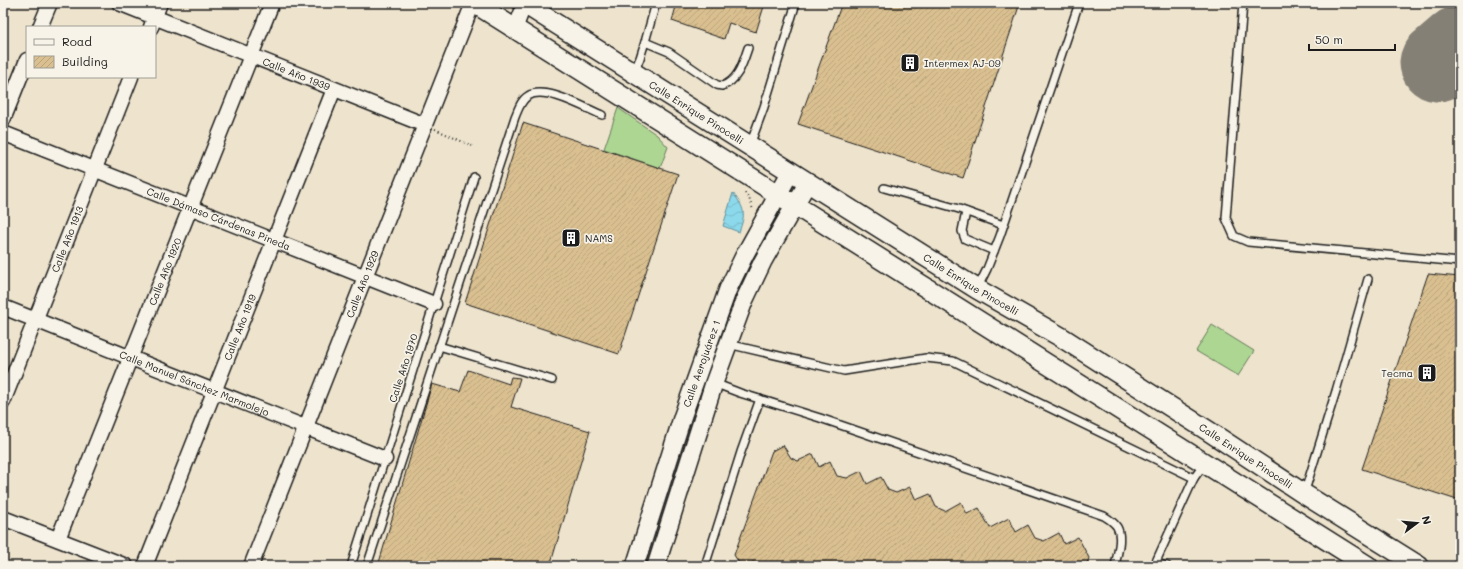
<svg xmlns="http://www.w3.org/2000/svg" width="1463" height="569" font-family="Mali,sans-serif">
  <defs>
    <pattern id="water-waves" width="16" height="10" patternUnits="userSpaceOnUse"><rect width="16" height="10" fill="#8cd9ec"/><path d="M0 5q4-4 8 0t8 0" fill="none" stroke="#78baca"/></pattern>
    <pattern id="building-hatch" width="6" height="6" patternUnits="userSpaceOnUse"><rect width="6" height="6" fill="#dac090"/><path d="M-1 1l2-2M0 6l6-6M5 7l2-2" fill="none" stroke="#baa47c"/></pattern>
  </defs>
  <rect width="100%" height="100%" fill="#eee4ce"/>
  <filter id="ink" filterUnits="userSpaceOnUse"><feTurbulence type="fractalNoise" baseFrequency=".025" numOctaves="2"/><feDisplacementMap in="SourceGraphic" scale="8" xChannelSelector="R" yChannelSelector="G"/><feConvolveMatrix kernelMatrix="1 2 1 2 8 2 1 2 1" color-interpolation-filters="sRGB"/></filter>
  <g filter="url(#ink)">
    <g fill="#add693" stroke="#647958">
      <polygon points="618,108 657,135 668,147 660,168 604,149"/>
      <polygon points="1212,325 1254,351 1238,376 1196,351"/>
    </g>
    <path fill="url(#water-waves)" stroke="#5f8d99" d="M733,193C745,209 746,213 739,232L723,226Z"/>
    <g fill="none" stroke-linecap="round" stroke-linejoin="round">
      <polyline stroke="#858075" stroke-width="31" points="1460,44 1458,57 1460,62"/>
      <polyline stroke="#858075" stroke-width="77" points="1438,63 1460,44"/>
    </g>
    <g fill="url(#building-hatch)" stroke="#1c1c1c">
      <polygon points="677,3 765,3 756,32 729,23 724,39 672,21"/>
      <polygon points="842,3 1020,3 963,178 798,124"/>
      <polygon points="523,123 678,174 619,354 465,303"/>
      <polygon points="1428,274 1460,277 1460,501 1362,469"/>
      <polygon points="468,370 509,384 511,377 520,378 511,407 590,431 550,566 378,566 432,384 460,392"/>
      <polygon points="783,445 791,458 798,461 813,454 819,467 830,461 837,476 847,478 861,471 867,484 881,477 888,490 896,493 910,487 916,500 930,494 936,507 945,511 961,502 967,514 979,508 990,528 1009,518 1016,532 1028,525 1035,538 1044,541 1059,533 1064,544 1078,537 1089,558 1086,566 765,566 753,562 745,566 741,566 734,555 772,451"/>
    </g>
    <g fill="none" stroke-linecap="round" stroke-linejoin="round">
      <g stroke="#1c1c1c" stroke-width="10">
        <g id="service">
          <polyline points="1243,3 1226,218 1234,236 1248,242 1460,262"/>
          <polyline points="645,42 656,3"/>
          <path d="M634,72L640,58L645,42L669,52L717,85L722,86C738,81 743,63 748,48"/>
          <polyline points="750,145 764,107 796,3"/>
          <polyline points="884,188 959,209 1003,225"/>
          <polyline points="966,212 962,231 965,239 994,251"/>
          <polyline points="977,289 987,269 1000,236 1079,3"/>
          <polyline points="728,344 844,371 926,358 953,361 1194,478 1205,463"/>
          <polyline points="439,346 552,380"/>
          <path d="M714,383L740,393L820,418L1104,516C1109,519 1114,522 1117,527C1123,537 1117,555 1115,566"/>
          <polyline points="1304,494 1336,391 1368,279"/>
          <polyline points="1156,563 1167,566"/>
          <polyline points="351,566 474,177"/>
          <path d="M367,566L515,117C518,110 521,100 528,96C545,85 585,108 602,115"/>
          <polyline points="705,566 741,452 760,399"/>
          <polyline points="1154,566 1194,478"/>
        </g>
      </g>
      <g stroke="#1c1c1c" stroke-width="17">
        <g id="minor">
          <path id="s1" d="M119,3L425,125"/>
          <polyline points="40,27 50,3"/>
          <polyline points="151,27 160,3"/>
          <polyline points="515,29 525,3"/>
          <polyline points="3,120 27,60"/>
          <path id="s2" d="M3,133L434,304"/>
          <path id="s3" d="M3,307L385,459"/>
          <path id="s4" d="M3,402L131,77"/>
          <polyline points="3,518 126,566"/>
          <path id="s5" d="M58,539L272,3"/>
          <path id="s6" d="M145,566L334,89"/>
          <path id="s7" d="M251,566L473,3"/>
        </g>
      </g>
      <g stroke="#1c1c1c" stroke-width="20">
        <g id="tertiary">
          <path id="s8" d="M635,566L683,415L728,289L744,256L791,171"/>
          <polyline points="656,566 714,383 744,301 763,261 808,182"/>
        </g>
      </g>
      <g stroke="#1c1c1c" stroke-width="22">
        <g id="secondary">
          <polyline points="474,3 1368,566"/>
          <path id="s9" d="M523,3L977,289L1061,337L1210,432L1304,494L1419,566"/>
        </g>
      </g>
      <g stroke="#1c1c1c" stroke-width="2" stroke-dasharray="1 3" stroke-linecap="butt">
        <polyline points="435,129 472,146"/>
        <polyline points="745,193 749,198 753,210"/>
      </g>
      <use href="#service" stroke="#f7f3e8" stroke-width="7"/>
      <use href="#minor" stroke="#f7f3e8" stroke-width="14"/>
      <use href="#tertiary" stroke="#f7f3e8" stroke-width="17"/>
      <use href="#secondary" stroke="#f7f3e8" stroke-width="19"/>
    </g>
  </g>
  <defs>
    <g id="building-square" transform="scale(1)"><rect x="-9" y="-9" width="18" height="18" rx="4" fill="#1c1c1c" stroke="#f7f3e8"/><path d="M-4-6H4V6H1V3H-1V6H-4ZM-2.5-4.3h1.7v1.8h-1.7ZM.8-4.3h1.7v1.8H.8ZM-2.5-1h1.7V.8h-1.7ZM.8-1h1.7V.8H.8Z" fill="#fff"/></g>
  </defs>
  <g fill-rule="evenodd">
    <use href="#building-square" x="910" y="63"/>
    <use href="#building-square" x="571" y="238"/>
    <use href="#building-square" x="1427" y="373"/>
  </g>
  <g text-anchor="middle" stroke-width="3.5" stroke-linejoin="round" paint-order="stroke">
    <g font-size="10" fill="#1c1c1c" stroke="#f7f3e8" text-anchor="start">
      <text x="924" y="67">Intermex AJ-09</text>
      <text x="585" y="242">NAMS</text>
      <text x="1413" y="377" text-anchor="end">Tecma</text>
    </g>
    <g font-size="10" fill="#1c1c1c" stroke="#f7f3e8">
      <text dy="4" stroke="none"><textPath href="#s1" startOffset="191">Calle Año 1939</textPath></text>
      <text dy="4" stroke="none"><textPath href="#s9" startOffset="205">Calle Enrique Pinocelli</textPath></text>
      <text dy="4" stroke="none"><textPath href="#s2" startOffset="232">Calle Dámaso Cárdenas Pineda</textPath></text>
      <text dy="4" stroke="none"><textPath href="#s4" startOffset="175">Calle Año 1913</textPath></text>
      <text dy="4" stroke="none"><textPath href="#s5" startOffset="288">Calle Año 1920</textPath></text>
      <text dy="4" stroke="none"><textPath href="#s9" startOffset="529">Calle Enrique Pinocelli</textPath></text>
      <text dy="4" stroke="none"><textPath href="#s7" startOffset="303">Calle Año 1929</textPath></text>
      <text dy="4" stroke="none"><textPath href="#s6" startOffset="257">Calle Año 1919</textPath></text>
      <text dy="4" stroke="none"><textPath href="#s8" startOffset="213">Calle Aerojuárez 1</textPath></text>
      <text transform="translate(403 368) rotate(-72)" y="4">Calle Año 1970</text>
      <text dy="4" stroke="none"><textPath href="#s3" startOffset="206">Calle Manuel Sánchez Marmolejo</textPath></text>
      <text dy="4" stroke="none"><textPath href="#s9" startOffset="853">Calle Enrique Pinocelli</textPath></text>
    </g>
  </g>
  <rect width="1463" height="569" fill="none" stroke="#f7f3e8" stroke-width="16"/>
  <rect x="8" y="8" width="1447" height="553" fill="none" stroke="#1c1c1c" stroke-width="1.5" filter="url(#ink)"/>
  <rect x="26" y="26" width="130" height="52" fill="#f7f3e8" stroke="#9f9d96"/>
  <rect x="34" y="39" width="20" height="6" fill="#f7f3e8" stroke="#9f9d96"/>
  <text x="62" y="46" font-size="12" fill="#1c1c1c">Road</text>
  <rect x="34" y="56" width="20" height="12" fill="url(#building-hatch)" stroke="#9f9d96"/>
  <text x="62" y="66" font-size="12" fill="#1c1c1c">Building</text>
  <g transform="translate(1417 523) rotate(74)" stroke="#f7f3e8" stroke-width="3" paint-order="stroke">
  <path d="M0-3L7 15L0 10L-7 15Z" fill="#1c1c1c"/>
  <text y="-6" font-size="11" font-weight="bold" text-anchor="middle" fill="#1c1c1c">N</text>
  </g>
  <path d="M1309 44v6h86v-6" fill="none" stroke="#1c1c1c" stroke-width="2"/>
  <text x="1315" y="44" font-size="12" fill="#1c1c1c" stroke="#f7f3e8" stroke-width="3" paint-order="stroke">50 m</text>
</svg>
